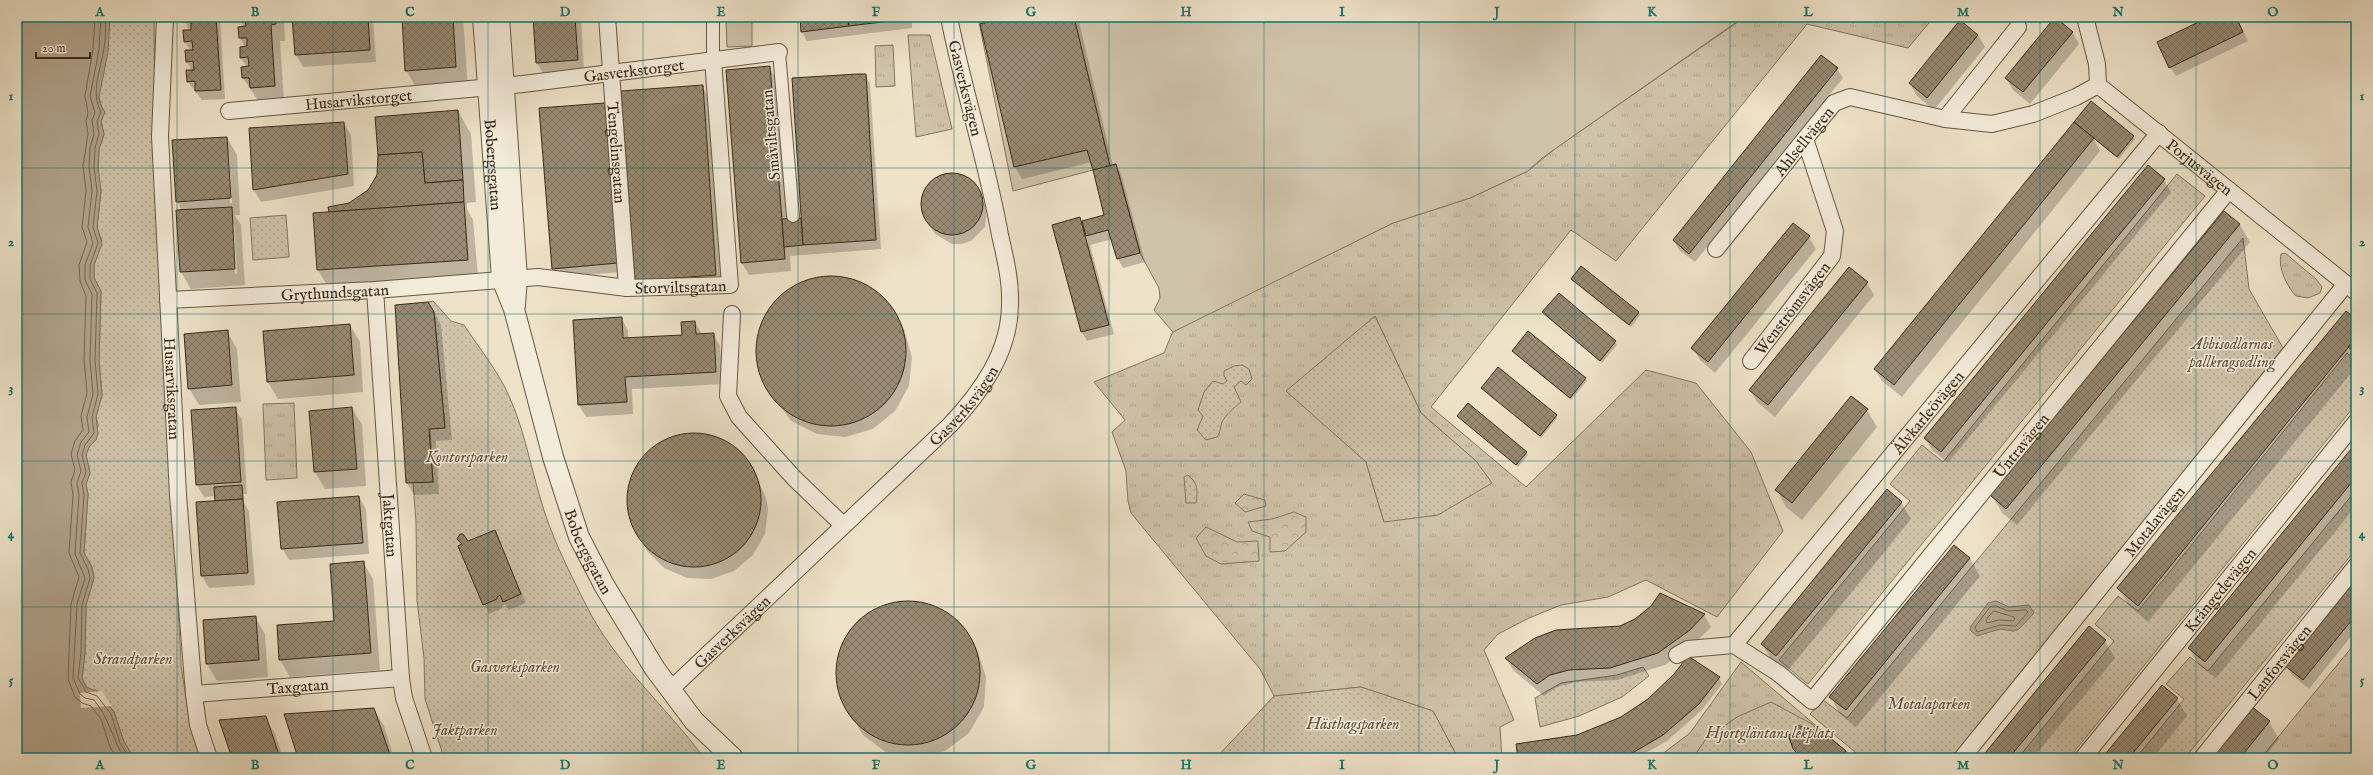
<svg xmlns="http://www.w3.org/2000/svg" width="2373" height="775" font-family="'IM FELL English',serif">
  <defs>
    <pattern id="grass-tufts" width="24" height="20" patternUnits="userSpaceOnUse"><rect width="24" height="20" fill="#cfc3aa"/><path d="M3 7l-1-3M5 7V3M7 7l1-3M15 17l-1-3M17 17v-4M19 17l1-3" fill="none" stroke="#b2a892"/></pattern>
    <pattern id="forest-crowns" width="20" height="18" patternUnits="userSpaceOnUse"><rect width="20" height="18" fill="#cfc3aa"/><path d="M2 6a3 3 0 1 1 6 0M12 15a3 3 0 1 1 6 0" fill="none" stroke="#b2a892"/></pattern>
    <pattern id="park-dots" width="8" height="8" patternUnits="userSpaceOnUse"><rect width="8" height="8" fill="#cfc3aa"/><path d="M2 2h.1M6 6h.1" fill="none" stroke="#b2a892" stroke-width="1.8" stroke-linecap="round"/></pattern>
    <pattern id="building-cross-hatch" width="8" height="8" patternUnits="userSpaceOnUse"><rect width="8" height="8" fill="#988a73"/><path d="M0 0l8 8M0 8l8-8" fill="none" stroke="#7d715d"/></pattern>
  </defs>
  <rect width="100%" height="100%" fill="#eee2c8"/>
  <filter id="stains"><feTurbulence type="fractalNoise" baseFrequency=".005" numOctaves="4"/><feColorMatrix values="0 0 0 0 .2 0 0 0 0 .09 0 0 0 0 .02 0 0 0 .5 -.17"/></filter>
  <radialGradient id="worn" r=".72"><stop offset=".6" stop-color="#630" stop-opacity="0"/><stop offset="1" stop-color="#630" stop-opacity=".3"/></radialGradient>
  <g fill="url(#grass-tufts)" stroke="#847660" fill-rule="evenodd">
    <path d="M1745,17H1934L1908,48L1807,24L1616,261L1571,230L1431,407L1526,487L1646,370L1696,383L1751,452L1783,531L1717,617L1646,580L1608,597L1561,605L1529,618L1498,634L1484,650L1514,720L1500,727L1502,758H1458L1433,711L1361,687L1274,696L1260,669L1131,513L1128,501L1126,471L1112,432L1125,420L1094,382L1164,353L1173,331L1393,223L1470,198L1528,171L1556,148ZM1375,316L1421,413L1476,461L1384,522L1366,462Z"/>
    <polygon points="908,35 930,35 952,129 916,137"/>
    <polygon points="893,45 895,86 876,87 875,46"/>
    <path d="M2285,253L2316,279L2322,287L2320,293L2308,298L2296,296C2286,285 2278,268 2281,254Z"/>
    <polygon points="294,403 297,478 266,480 263,404"/>
    <polygon points="2356,642 2356,758 2261,758"/>
    <polygon points="1741,662 1854,758 1706,739 1693,758 1657,758 1690,733"/>
  </g>
  <g fill="url(#forest-crowns)" stroke="#847660">
    <polygon points="1244,494 1265,500 1266,506 1245,512 1235,503"/>
    <polygon points="1294,512 1306,517 1306,532 1285,551 1270,552 1270,537 1252,531 1248,522 1272,519"/>
    <polygon points="1206,527 1237,542 1258,541 1259,561 1221,564 1206,556 1196,538"/>
  </g>
  <g fill="url(#park-dots)" stroke="#847660">
    <path d="M110,17H154L155,119L181,666L187,704L203,758H134L124,742L114,712L96,690H88L82,678L85,653L86,605L94,578L92,567L84,553L88,494L86,484L90,473L86,455L89,447L96,440L98,424L96,417L102,395L99,360L101,291L94,278V265L102,241L97,227L101,191L98,176L99,149L104,135L101,121C106,112 101,107 99,97Z"/>
    <polygon points="2177,174 2205,196 1808,684 1779,660 1910,501 1890,484 1922,445 1943,462"/>
    <polygon points="286,215 289,257 253,260 250,218"/>
    <polygon points="2243,238 2249,289 2283,348 1953,758 1862,758 1810,714 1823,700 1847,718"/>
    <path d="M433,301L451,321L464,325C479,348 498,371 509,396C524,429 530,464 540,497C550,534 568,569 585,603C614,663 665,705 704,758H444L425,699L424,658L417,600L416,522L413,482H433L430,429L445,427L434,312L428,302Z"/>
    <polygon points="1375,316 1421,413 1476,461 1492,483 1438,515 1384,522 1366,462 1286,391"/>
    <polygon points="2347,353 2356,361 2356,404 2069,758 2018,758 2114,641 2095,624 2118,596 2138,611"/>
    <path d="M1242,365L1249,369L1252,379L1246,385L1241,381L1234,387L1241,402C1234,408 1226,414 1222,422C1220,427 1221,432 1217,437L1206,440L1197,430L1203,416L1198,410L1204,392L1213,381L1223,384L1227,381L1224,376V371L1234,366Z"/>
    <path d="M1188,475C1198,483 1198,491 1196,503H1186L1184,477Z"/>
    <polygon points="2356,490 2356,549 2185,758 2136,758 2184,699 2166,684 2190,657 2208,671"/>
    <polygon points="1643,667 1649,676 1622,697 1579,716 1540,727 1535,698 1561,683 1617,675"/>
    <polygon points="1361,687 1433,711 1458,758 1216,758 1274,696"/>
    <polygon points="1771,702 1812,724 1851,758 1693,758 1706,739 1737,717"/>
  </g>
  <g fill="#cfc3aa" stroke="#847660">
    <polygon points="726,17 752,17 752,46 727,47"/>
    <polygon points="978,17 1737,17 1738,21 1542,158 1528,171 1470,198 1393,223 1173,332 1154,310 1160,298 1159,288 1140,253 1116,164 1013,191"/>
  </g>
  <g fill="#b1a38b" stroke="#81735c">
    <polygon points="17,17 110,17 108,52 99,97 100,104 105,112 101,121 104,134 99,149 98,167 101,191 97,227 102,244 94,265 94,278 101,291 99,360 102,395 96,417 98,433 96,440 89,447 86,455 90,473 86,484 88,494 84,553 92,567 94,578 86,605 85,653 82,678 86,687 100,693 114,712 124,742 134,758 17,758"/>
    <polygon points="1996,601 2009,607 2029,605 2034,613 2019,629 2014,631 2000,629 1977,636 1970,630 1971,626 1988,603"/>
  </g>
  <polygon fill="#eee2c8" points="102,691 112,706 81,708 80,693"/>
  <g fill="#0003" fill-rule="evenodd">
    <polygon points="184,17 220,17 225,99 202,100 188,82 192,71 187,62 191,51 185,42 189,31"/>
    <polygon points="239,17 284,17 285,41 280,41 284,103 261,105 243,78 242,67 247,67 241,58 245,47 240,38 244,27"/>
    <polygon points="293,17 373,17 376,62 303,67 296,55"/>
    <polygon points="403,17 463,17 468,90 419,93 406,70"/>
    <polygon points="534,17 581,17 584,72 544,75 537,63"/>
    <polygon points="801,17 912,17 912,28 807,41 802,32"/>
    <polygon points="1012,17 1078,17 1113,166 1116,165 1121,174 1145,262 1123,268 1118,259 1112,239 1090,245 1114,334 1087,341 1082,332 1053,226 1080,219 1082,222 1106,216 1092,162 1022,179 1015,167"/>
    <polygon points="2136,17 2155,17 2138,21"/>
    <polygon points="2209,17 2236,17 2248,41 2176,76 2170,67"/>
    <polygon points="2072,32 2079,44 2030,104 2013,90 2006,78"/>
    <polygon points="1978,35 1985,47 1934,110 1917,96 1910,84"/>
    <polygon points="1821,56 1837,69 1843,78 1695,262 1679,250 1674,240"/>
    <polygon points="769,67 776,79 787,220 802,219 865,75 870,84 881,249 790,256 791,271 749,275 742,263"/>
    <polygon points="702,86 709,98 722,287 642,293"/>
    <polygon points="2091,102 2135,139 2119,159 2093,138 2100,151 1902,397 1882,381 1875,369"/>
    <polygon points="605,104 610,113 622,272 558,277 553,268"/>
    <polygon points="458,111 471,134 476,202 467,203 467,209 473,220 478,276 328,287 318,270 330,213 356,201"/>
    <polygon points="344,123 351,135 354,186 261,202 254,190"/>
    <path d="M227,138L237,155L240,215H235L241,225L245,285L191,289L181,272L182,211L177,201ZM227,154H229L232,203H230ZM232,224H234L237,273L235,274Z"/>
    <polygon points="953,175 971,182 987,208 985,227 971,241 961,244 952,244 935,234 924,216 923,196 934,180"/>
    <polygon points="2164,180 2171,192 1948,463 1932,450 1925,438"/>
    <polygon points="2224,213 2240,225 2250,242 2017,525 2002,513 1992,495"/>
    <polygon points="1809,237 1816,249 1715,373 1700,360 1693,348"/>
    <polygon points="824,278 853,281 878,294 904,329 912,357 909,386 895,411 873,429 845,437 817,434 791,421 766,386 758,358 761,329 774,304 797,286"/>
    <polygon points="1572,279 1638,312 1640,315 1631,327"/>
    <polygon points="1867,283 1874,295 1775,417 1757,402 1750,390"/>
    <polygon points="1559,295 1615,342 1617,345 1602,363 1545,315 1544,312"/>
    <polygon points="434,312 441,325 452,440 436,441 439,494 414,495 407,483"/>
    <polygon points="621,318 628,330 628,339 683,335 695,322 702,334 713,334 720,346 723,384 632,389 633,414 586,417 579,405 574,321"/>
    <polygon points="2356,321 2356,367 2148,622 2129,606 2119,589"/>
    <polygon points="350,325 360,342 363,392 278,399 268,382"/>
    <polygon points="227,331 237,349 241,402 199,405 189,388"/>
    <polygon points="1528,332 1585,379 1587,381 1571,400 1515,354 1513,351"/>
    <polygon points="1482,388 1556,416 1557,418 1541,438"/>
    <polygon points="235,408 242,420 247,494 243,494 244,502 249,512 255,585 209,588 202,576 197,503 217,502 216,496 204,497 197,485 192,411"/>
    <polygon points="352,408 362,425 366,486 325,489 315,472 310,411"/>
    <polygon points="1867,410 1877,427 1802,520 1786,507 1777,490"/>
    <polygon points="1458,416 1526,453 1528,455 1518,467"/>
    <polygon points="685,435 709,436 731,445 749,462 766,497 768,509 765,534 753,555 734,571 711,579 687,578 664,568 647,551 630,516 629,491 631,479 643,458 662,442"/>
    <polygon points="2356,445 2356,506 2216,678 2199,665 2189,648"/>
    <polygon points="359,497 366,509 369,554 289,560 282,548"/>
    <polygon points="1901,502 1911,519 1786,673 1772,661 1762,644"/>
    <polygon points="458,538 467,542 499,541 526,603 509,610 505,604 501,606 502,608 489,614"/>
    <polygon points="1954,546 1970,559 1980,576 1856,727 1840,714 1831,697"/>
    <polygon points="363,562 373,579 380,670 290,677 280,660 335,622"/>
    <polygon points="2356,580 2356,630 2309,689 2292,675 2287,666"/>
    <polygon points="1660,594 1704,615 1711,627 1696,642 1665,665 1617,680 1576,682 1557,687 1544,696 1513,670 1506,658 1620,627 1635,620 1652,606"/>
    <polygon points="921,603 949,614 969,636 977,649 986,677 984,707 969,733 945,751 915,758 887,753 863,735 840,697 836,667 845,639 865,616 892,604"/>
    <polygon points="255,617 265,634 268,677 217,681 207,664 204,621"/>
    <polygon points="2105,641 2115,658 2033,758 1982,758"/>
    <polygon points="1719,678 1722,684 1702,710 1667,741 1637,758 1519,758"/>
    <polygon points="2162,687 2177,699 2187,716 2153,758 2104,758"/>
    <polygon points="2251,707 2269,722 2279,739 2264,758 2210,758"/>
    <polygon points="374,709 384,726 394,758 299,758 286,715"/>
    <polygon points="265,717 275,734 283,758 233,758"/>
    <polygon points="1845,751 1847,754 1842,758 1802,758 1796,752"/>
  </g>
  <g fill="none" stroke-linecap="round" stroke-linejoin="round">
    <g stroke="#766650" stroke-width="1">
      <polyline points="95,17 93,49 85,96 88,113 86,121 88,134 83,166 86,191 82,227 87,242 79,265 80,281 86,296 84,359 87,393 81,416 83,430 75,441 71,454 75,470 71,482 73,495 69,553 79,577 71,604 68,679 75,697 82,703 91,706 101,719 110,747 117,758"/>
      <path d="M101,17L99,50L90,96L95,113L92,120L94,134L90,148L89,167L92,191L88,227L93,243L85,265V280L92,294L90,360L93,394L87,417L89,432L81,442L77,455L81,471L77,483L79,495L75,554L85,578L77,604L73,678L80,694L85,698L94,700C109,718 112,738 124,758"/>
      <path d="M106,17C105,27 106,38 104,48C101,70 90,91 101,112L97,121L99,134L95,148L94,167L97,191L93,227L98,243L90,265V279L97,293L95,360L98,394L92,417L94,433L85,445L82,455L86,472L82,483L84,495L80,553L88,569L90,578L82,605L81,653L78,678L86,692L97,696L111,714L120,743L129,758"/>
      <polygon points="1996,606 2008,611 2026,610 2028,612 2016,626 2000,625 1977,632 1975,627 1990,607"/>
      <polygon points="1994,611 2014,617 2015,619 2013,621 1999,620 1987,623 1986,620"/>
    </g>
  </g>
  <g fill="url(#building-cross-hatch)" stroke="#3a2a16">
    <polygon points="183,17 216,17 221,90 195,91 195,81 187,82 186,70 194,70 193,61 186,62 185,50 193,50 192,41 184,42 183,30 191,30 191,22 183,22"/>
    <polygon points="238,17 275,17 276,24 271,25 275,86 250,88 249,78 242,78 241,67 249,66 248,57 240,58 240,47 247,46 247,38 239,38 238,27 246,26 245,17"/>
    <polygon points="292,17 368,17 370,50 295,55"/>
    <polygon points="402,17 453,17 456,67 405,71"/>
    <polygon points="533,17 575,17 578,60 536,63"/>
    <polygon points="800,17 848,17 849,26 801,32"/>
    <polygon points="848,17 907,17 907,19 849,26"/>
    <polygon points="1008,17 1074,17 1110,166 1093,170 1087,150 1014,167 980,24"/>
    <polygon points="2055,17 2073,32 2023,92 2005,78"/>
    <polygon points="2209,17 2236,17 2243,32 2169,68 2157,42"/>
    <polygon points="1960,20 1978,35 1927,98 1909,83"/>
    <polygon points="1821,55 1838,68 1689,254 1673,240"/>
    <polygon points="770,66 785,259 741,263 726,70"/>
    <polygon points="858,74 866,74 876,240 803,245 792,78"/>
    <polygon points="703,85 716,275 635,281 621,91"/>
    <polygon points="2091,101 2134,136 2117,157 2074,122"/>
    <polygon points="605,103 618,263 552,269 539,108"/>
    <polygon points="458,110 463,180 425,183 422,152 378,155 375,117"/>
    <polygon points="344,122 348,174 253,190 249,128"/>
    <polygon points="2074,122 2094,138 1894,385 1874,369"/>
    <polygon points="227,137 231,198 176,202 172,140"/>
    <polygon points="422,152 425,183 463,180 464,202 329,212 328,207 349,203 368,190 377,175 378,155"/>
    <polygon points="1116,164 1140,253 1117,259 1108,230 1086,236 1082,221 1104,215 1093,170"/>
    <polygon points="2148,165 2165,179 1941,452 1924,438"/>
    <circle cx="952" cy="204" r="31"/>
    <polygon points="464,202 468,260 317,270 313,213"/>
    <polygon points="232,207 235,269 180,272 176,210"/>
    <polygon points="2224,211 2240,224 2006,509 1990,495"/>
    <polygon points="1080,217 1109,325 1081,332 1052,225"/>
    <polygon points="801,218 803,245 784,247 782,219"/>
    <polygon points="1793,223 1810,236 1708,362 1691,348"/>
    <polygon points="1581,266 1639,312 1629,325 1571,279"/>
    <polygon points="1849,267 1868,282 1768,405 1749,390"/>
    <circle cx="831" cy="351" r="75"/>
    <polygon points="1559,293 1616,341 1600,361 1542,312"/>
    <polygon points="428,302 434,312 445,428 429,429 433,482 406,483 395,305"/>
    <polygon points="2346,311 2356,319 2356,338 2138,606 2117,588"/>
    <polygon points="622,317 623,338 682,335 681,322 695,321 696,334 714,333 716,372 625,377 627,402 578,405 573,320"/>
    <polygon points="350,324 354,375 267,382 263,331"/>
    <polygon points="228,330 232,385 188,389 184,334"/>
    <polygon points="1528,331 1586,378 1570,398 1512,351"/>
    <polygon points="2356,338 2356,353 2348,347"/>
    <polygon points="1498,367 1557,415 1540,436 1481,388"/>
    <polygon points="1851,396 1868,409 1792,503 1775,490"/>
    <polygon points="1468,403 1527,452 1516,465 1457,416"/>
    <polygon points="236,407 241,482 196,485 191,410"/>
    <polygon points="352,407 357,469 314,472 309,411"/>
    <circle cx="694" cy="500" r="67"/>
    <polygon points="2356,443 2356,477 2205,662 2188,648"/>
    <polygon points="242,485 243,499 215,501 214,487"/>
    <polygon points="1887,489 1902,502 1776,656 1761,644"/>
    <polygon points="359,496 363,543 281,549 277,502"/>
    <polygon points="243,499 248,573 201,576 196,502"/>
    <polygon points="495,530 521,594 503,602 500,595 497,597 497,599 483,605 458,546 462,544 457,539 460,534 463,534 468,541"/>
    <polygon points="1954,545 1970,558 1846,710 1829,697"/>
    <polygon points="364,561 371,653 279,660 277,625 334,621 330,564"/>
    <polygon points="2356,578 2356,615 2303,680 2285,666"/>
    <polygon points="1660,593 1705,614 1690,630 1658,653 1610,668 1569,670 1550,675 1537,684 1505,658 1535,638 1556,630 1620,626 1635,619 1651,606"/>
    <circle cx="908" cy="673" r="72"/>
    <polygon points="256,616 259,660 206,664 203,620"/>
    <polygon points="2089,626 2106,640 2009,758 1981,758"/>
    <polygon points="1688,656 1720,677 1699,704 1663,735 1624,758 1518,758 1516,744 1577,735 1621,717 1648,699 1674,674"/>
    <polygon points="2162,685 2178,698 2129,758 2102,758"/>
    <polygon points="2251,706 2270,721 2240,758 2209,758"/>
    <polygon points="374,708 391,758 358,758 358,755 298,758 284,714"/>
    <polygon points="266,716 280,758 232,758 219,720"/>
    <polygon points="1797,725 1824,733 1846,751 1838,758 1802,758 1793,749 1788,734 1793,736"/>
  </g>
  <g fill="none" stroke-linecap="round" stroke-linejoin="round">
    <g stroke="#675842" stroke-width="14">
      <g id="pedestrian">
        <polyline points="779,52 793,216"/>
        <polyline points="713,60 713,17"/>
      </g>
    </g>
    <g stroke="#675842" stroke-width="18">
      <g id="minor">
        <path id="s1" d="M165,17L160,136L178,495L194,694L198,725L209,758"/>
        <path id="s2" d="M607,17L627,288"/>
        <path id="s3" d="M2085,17L2097,64L2098,85L2356,292"/>
        <path id="s4" d="M229,111L523,84L779,52"/>
        <polyline points="1945,119 2018,27"/>
        <path id="s5" d="M1716,249L1834,103L1850,97L1945,119L1992,124L2033,114L2076,97L2098,85"/>
        <path id="s6" d="M375,290L401,678L404,698L424,758"/>
        <path id="s7" d="M168,300L375,290L538,277L627,288L730,285L713,60"/>
        <polyline points="732,314 728,396 739,417 794,478 843,525"/>
        <path id="s8" d="M1751,361L1832,256L1835,231L1805,139"/>
        <path id="s9" d="M1734,645L1778,673L1812,701L2229,190"/>
        <path id="s10" d="M1734,645L2159,133"/>
        <polyline points="1677,655 1688,649 1734,645"/>
        <path id="s11" d="M670,690L950,425C981,392 1010,352 1010,304C1011,281 1005,257 1000,235C987,161 963,90 949,17"/>
        <path id="s12" d="M194,694L401,678"/>
        <path id="s13" d="M1962,758L2346,284"/>
        <path id="s14" d="M2083,758L2356,422"/>
        <path id="s15" d="M2202,758L2356,566"/>
      </g>
    </g>
    <g stroke="#675842" stroke-width="22">
      <g id="tertiary">
        <path id="s16" d="M483,17L502,279L514,309L553,457L579,537L604,585L655,669L694,721L733,758"/>
        <polyline points="499,17 517,278 515,305"/>
      </g>
    </g>
    <use href="#pedestrian" stroke="#f4ecdb" stroke-width="12"/>
    <use href="#minor" stroke="#f4ecdb" stroke-width="16"/>
    <use href="#tertiary" stroke="#f4ecdb" stroke-width="20"/>
  </g>
  <path fill="none" stroke="#0f766e" stroke-width="1" stroke-opacity="0.55" d="M177,17V758M333,17V758M488,17V758M643,17V758M798,17V758M954,17V758M1109,17V758M1264,17V758M1419,17V758M1575,17V758M1730,17V758M1885,17V758M2040,17V758M2196,17V758M17,168H2356M17,314H2356M17,461H2356M17,607H2356"/>
  <g text-anchor="middle" stroke-width="3" stroke-linejoin="round" paint-order="stroke">
    <g font-size="16" fill="#3a2a16" stroke="#f4ecdb">
      <text dy="6" stroke="none"><textPath href="#s4" startOffset="407">Gasverkstorget</textPath></text>
      <text transform="translate(966 88) rotate(76)" y="6">Gasverksvägen</text>
      <text dy="6" stroke="none"><textPath href="#s4" startOffset="130">Husarvikstorget</textPath></text>
      <text transform="translate(770 135) rotate(-95)" y="6">Småviltsgatan</text>
      <text dy="6" stroke="none"><textPath href="#s5" startOffset="139">Ahlsellvägen</textPath></text>
      <text dy="6" stroke="none"><textPath href="#s2" startOffset="136">Tengelinsgatan</textPath></text>
      <text dy="6" stroke="none"><textPath href="#s16" startOffset="148">Bobergsgatan</textPath></text>
      <text dy="6" stroke="none"><textPath href="#s3" startOffset="200">Porjusvägen</textPath></text>
      <text dy="6" stroke="none"><textPath href="#s7" startOffset="514">Storviltsgatan</textPath></text>
      <text dy="6" stroke="none"><textPath href="#s7" startOffset="167">Grythundsgatan</textPath></text>
      <text dy="6" stroke="none"><textPath href="#s8" startOffset="67">Wenströmsvägen</textPath></text>
      <text dy="6" stroke="none"><textPath href="#s1" startOffset="372">Husarviksgatan</textPath></text>
      <text dy="6" stroke="none"><textPath href="#s11" startOffset="409">Gasverksvägen</textPath></text>
      <text dy="6" stroke="none"><textPath href="#s10" startOffset="303">Älvkarleövägen</textPath></text>
      <text dy="6" stroke="none"><textPath href="#s9" startOffset="426">Untravägen</textPath></text>
      <text dy="6" stroke="none"><textPath href="#s13" startOffset="305">Motalavägen</textPath></text>
      <text dy="6" stroke="none"><textPath href="#s6" startOffset="236">Jaktgatan</textPath></text>
      <text dy="6" stroke="none"><textPath href="#s16" startOffset="549">Bobergsgatan</textPath></text>
      <text dy="6" stroke="none"><textPath href="#s14" startOffset="217">Krångedevägen</textPath></text>
      <text dy="6" stroke="none"><textPath href="#s11" startOffset="85">Gasverksvägen</textPath></text>
      <text dy="6" stroke="none"><textPath href="#s15" startOffset="123">Lanforsvägen</textPath></text>
      <text dy="6" stroke="none"><textPath href="#s12" startOffset="104">Taxgatan</textPath></text>
    </g>
    <g font-size="16" font-style="italic" fill="#5f503b" stroke="#f4ecdb">
      <text x="2232" y="349">Abbisodlarnas<tspan x="2232" dy="18">pallkragsodling</tspan></text>
      <text x="467" y="462">Kontorsparken</text>
      <text x="133" y="664">Strandparken</text>
      <text x="515" y="672">Gasverksparken</text>
      <text x="1929" y="709">Motalaparken</text>
      <text x="1353" y="729">Hästhagsparken</text>
      <text x="465" y="735">Jaktparken</text>
      <text x="1770" y="738">Hjortgläntans lekplats</text>
    </g>
  </g>
  <rect width="2373" height="775" fill="none" stroke="#eee2c8" stroke-width="44"/>
  <path d="M36 52v6h54v-6" fill="none" stroke="#3a2a16" stroke-width="2"/>
  <text x="42" y="52" font-size="12" fill="#3a2a16" stroke="#f4ecdb" stroke-width="3" paint-order="stroke">20 m</text>
  <rect x="22" y="22" width="2329" height="731" fill="none" stroke="#0f766e" stroke-width="1.5"/>
  <g font-size="13" text-anchor="middle" font-weight="bold" fill="#0f766e">
    <text x="100" y="16">A</text>
    <text x="255" y="16">B</text>
    <text x="410" y="16">C</text>
    <text x="565" y="16">D</text>
    <text x="721" y="16">E</text>
    <text x="876" y="16">F</text>
    <text x="1031" y="16">G</text>
    <text x="1186" y="16">H</text>
    <text x="1342" y="16">I</text>
    <text x="1497" y="16">J</text>
    <text x="1652" y="16">K</text>
    <text x="1808" y="16">L</text>
    <text x="1963" y="16">M</text>
    <text x="2118" y="16">N</text>
    <text x="2273" y="16">O</text>
    <text x="11" y="100">1</text>
    <text x="2362" y="100">1</text>
    <text x="11" y="246">2</text>
    <text x="2362" y="246">2</text>
    <text x="11" y="392">3</text>
    <text x="2362" y="392">3</text>
    <text x="11" y="538">4</text>
    <text x="2362" y="538">4</text>
    <text x="11" y="684">5</text>
    <text x="2362" y="684">5</text>
    <text x="100" y="769">A</text>
    <text x="255" y="769">B</text>
    <text x="410" y="769">C</text>
    <text x="565" y="769">D</text>
    <text x="721" y="769">E</text>
    <text x="876" y="769">F</text>
    <text x="1031" y="769">G</text>
    <text x="1186" y="769">H</text>
    <text x="1342" y="769">I</text>
    <text x="1497" y="769">J</text>
    <text x="1652" y="769">K</text>
    <text x="1808" y="769">L</text>
    <text x="1963" y="769">M</text>
    <text x="2118" y="769">N</text>
    <text x="2273" y="769">O</text>
  </g>
  <rect width="100%" height="100%" filter="url(#stains)"/>
  <rect width="100%" height="100%" fill="url(#worn)"/>
</svg>
